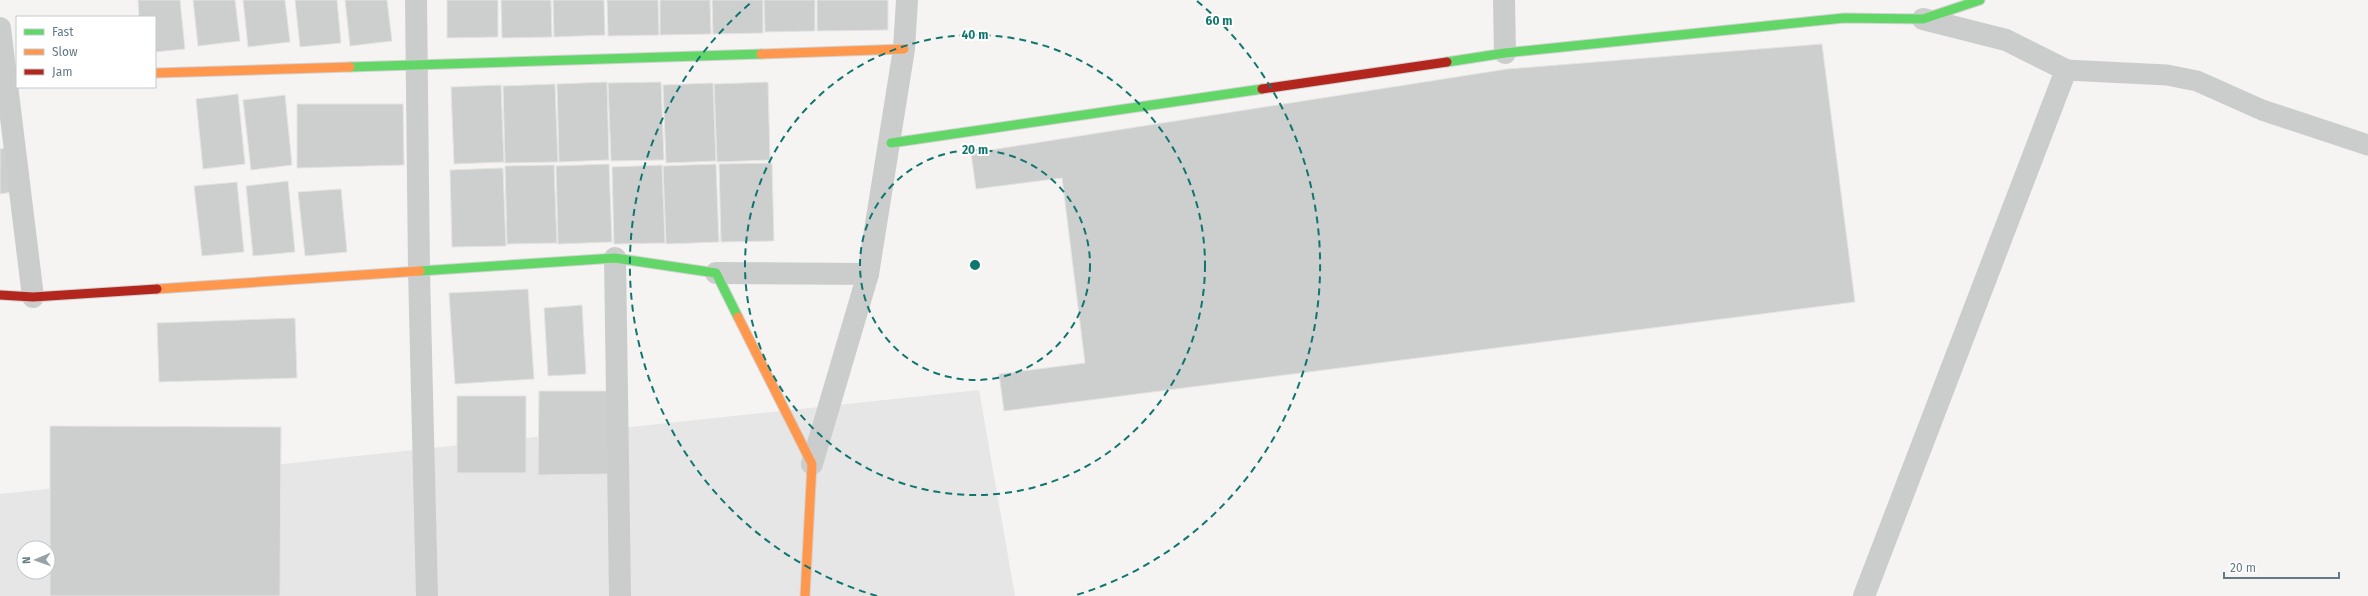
<svg xmlns="http://www.w3.org/2000/svg" width="2368" height="596" font-family="'Fira Sans',sans-serif">
  <rect width="100%" height="100%" fill="#f5f4f2"/>
  <path fill="#e5e6e5" fill-rule="evenodd" d="M979,390L1015,596H0V494ZM24,548H48V572H24Z"/>
  <g fill="#cdcfcf" stroke="#e4e4e2">
    <polygon points="138,0 180,0 185,49 155,52 155,17 139,17"/>
    <polygon points="193,0 235,0 240,41 198,46"/>
    <polygon points="243,0 285,0 290,42 248,47"/>
    <polygon points="295,0 337,0 341,43 300,47"/>
    <polygon points="345,0 387,0 392,41 350,46"/>
    <polygon points="447,0 498,0 498,37 447,38"/>
    <polygon points="501,0 551,0 552,37 502,38"/>
    <polygon points="553,0 604,0 605,35 554,37"/>
    <polygon points="607,0 658,0 659,35 608,36"/>
    <polygon points="660,0 710,0 711,34 660,35"/>
    <polygon points="712,0 763,0 763,33 713,34"/>
    <polygon points="764,0 815,0 815,31 765,32"/>
    <polygon points="817,0 888,0 888,30 817,31"/>
    <polygon points="1822,44 1855,302 1004,411 999,374 1085,363 1062,178 976,189 971,153 1507,69"/>
    <polygon points="607,82 609,160 559,162 557,84"/>
    <polygon points="661,82 664,160 611,161 608,83"/>
    <polygon points="768,82 770,160 717,162 714,84"/>
    <polygon points="713,83 716,161 666,163 663,85"/>
    <polygon points="555,84 558,162 505,163 503,86"/>
    <polygon points="501,85 504,162 454,164 451,87"/>
    <polygon points="238,94 245,164 203,169 196,99"/>
    <polygon points="285,95 292,165 251,170 243,100"/>
    <polygon points="297,104 403,104 404,165 297,168"/>
    <polygon points="7,148 13,192 0,194 0,149"/>
    <polygon points="772,163 774,241 721,242 719,164"/>
    <polygon points="609,164 612,242 558,244 556,166"/>
    <polygon points="716,164 719,242 666,244 663,166"/>
    <polygon points="554,165 557,243 507,244 505,166"/>
    <polygon points="662,165 665,243 614,244 612,167"/>
    <polygon points="503,168 506,246 452,247 450,170"/>
    <polygon points="288,181 295,252 253,256 246,186"/>
    <polygon points="237,182 244,252 202,256 194,186"/>
    <polygon points="341,189 347,252 305,256 298,192"/>
    <polygon points="528,289 534,379 455,384 449,293"/>
    <polygon points="582,305 586,374 548,376 544,308"/>
    <polygon points="295,318 297,378 159,382 157,323"/>
    <polygon points="539,391 613,391 613,474 538,475"/>
    <rect x="457" y="396" width="69" height="77"/>
    <polygon points="50,426 281,427 280,596 50,596"/>
  </g>
  <g fill="none" stroke-linecap="round" stroke-linejoin="round">
    <g stroke="#d1d2d2" stroke-width="11">
      <g id="fast">
        <polyline points="1447,62 1505,53 1844,18 1923,19 1980,0"/>
        <polyline points="350,67 761,54"/>
        <polyline points="891,143 1262,89"/>
        <polyline points="420,271 615,258 716,273 738,317"/>
      </g>
    </g>
    <g stroke="#d1d2d2" stroke-width="11">
      <g id="slow">
        <polyline points="761,54 904,49"/>
        <polyline points="155,73 350,67"/>
        <polyline points="157,289 420,271"/>
        <polyline points="738,317 812,464 805,596"/>
      </g>
    </g>
    <g stroke="#d1d2d2" stroke-width="11">
      <g id="jam">
        <polyline points="1262,89 1447,62"/>
        <polyline points="0,295 33,297 157,289"/>
      </g>
    </g>
    <polyline stroke="#cbcdcd" stroke-width="21" points="2066,70 2167,75 2197,81 2262,110 2368,145"/>
    <g stroke="#cbcdcd" stroke-width="22">
      <polyline points="416,0 419,271 427,596"/>
      <polyline points="1504,0 1505,53"/>
      <polyline points="0,28 33,297"/>
      <polyline points="615,258 620,596"/>
      <polyline points="716,273 868,274"/>
      <polyline points="812,464 868,274 904,49 907,0"/>
      <polyline points="1864,596 2066,70 2006,40 1923,19"/>
    </g>
    <use href="#fast" stroke="#63d668" stroke-width="9"/>
    <use href="#slow" stroke="#ff974d" stroke-width="9"/>
    <use href="#jam" stroke="#b3261e" stroke-width="9"/>
  </g>
  <g fill="none" stroke="#0f766e" stroke-width="2" stroke-dasharray="7 5">
    <circle cx="975" cy="265" r="115"/>
    <circle cx="975" cy="265" r="230"/>
    <path d="M877 596A345 345 0 0 1 753 1M1197 1A345 345 0 0 1 1073 596"/>
  </g>
  <circle cx="975" cy="265" r="6" fill="#0f766e" stroke="#fff" stroke-width="2"/>
  <g font-size="12" text-anchor="middle" font-weight="bold" fill="#0f766e" stroke="#fff" stroke-width="4" stroke-linejoin="round" paint-order="stroke">
    <text x="1219" y="25">60 m</text>
    <text x="975" y="39">40 m</text>
    <text x="975" y="154">20 m</text>
  </g>
  <rect x="16" y="16" width="140" height="72" fill="#ffffff" stroke="#c1c9ce"/>
  <rect x="24" y="29" width="20" height="6" fill="#63d668" stroke="#c1c9ce"/>
  <text x="52" y="36" font-size="12" fill="#637984">Fast</text>
  <rect x="24" y="49" width="20" height="6" fill="#ff974d" stroke="#c1c9ce"/>
  <text x="52" y="56" font-size="12" fill="#637984">Slow</text>
  <rect x="24" y="69" width="20" height="6" fill="#b3261e" stroke="#c1c9ce"/>
  <text x="52" y="76" font-size="12" fill="#637984">Jam</text>
  <g transform="translate(36 560) rotate(268)"><circle r="19" fill="#ffffff" stroke="#c1c9ce"/>
  <path d="M0-3L7 15L0 10L-7 15Z" fill="#96a4aa"/>
  <text y="-6" font-size="11" font-weight="bold" text-anchor="middle" fill="#637984">N</text>
  </g>
  <path d="M2224 572v6h115v-6" fill="none" stroke="#637984" stroke-width="2"/>
  <text x="2230" y="572" font-size="12" fill="#637984" stroke="#ffffff" stroke-width="3" paint-order="stroke">20 m</text>
</svg>
